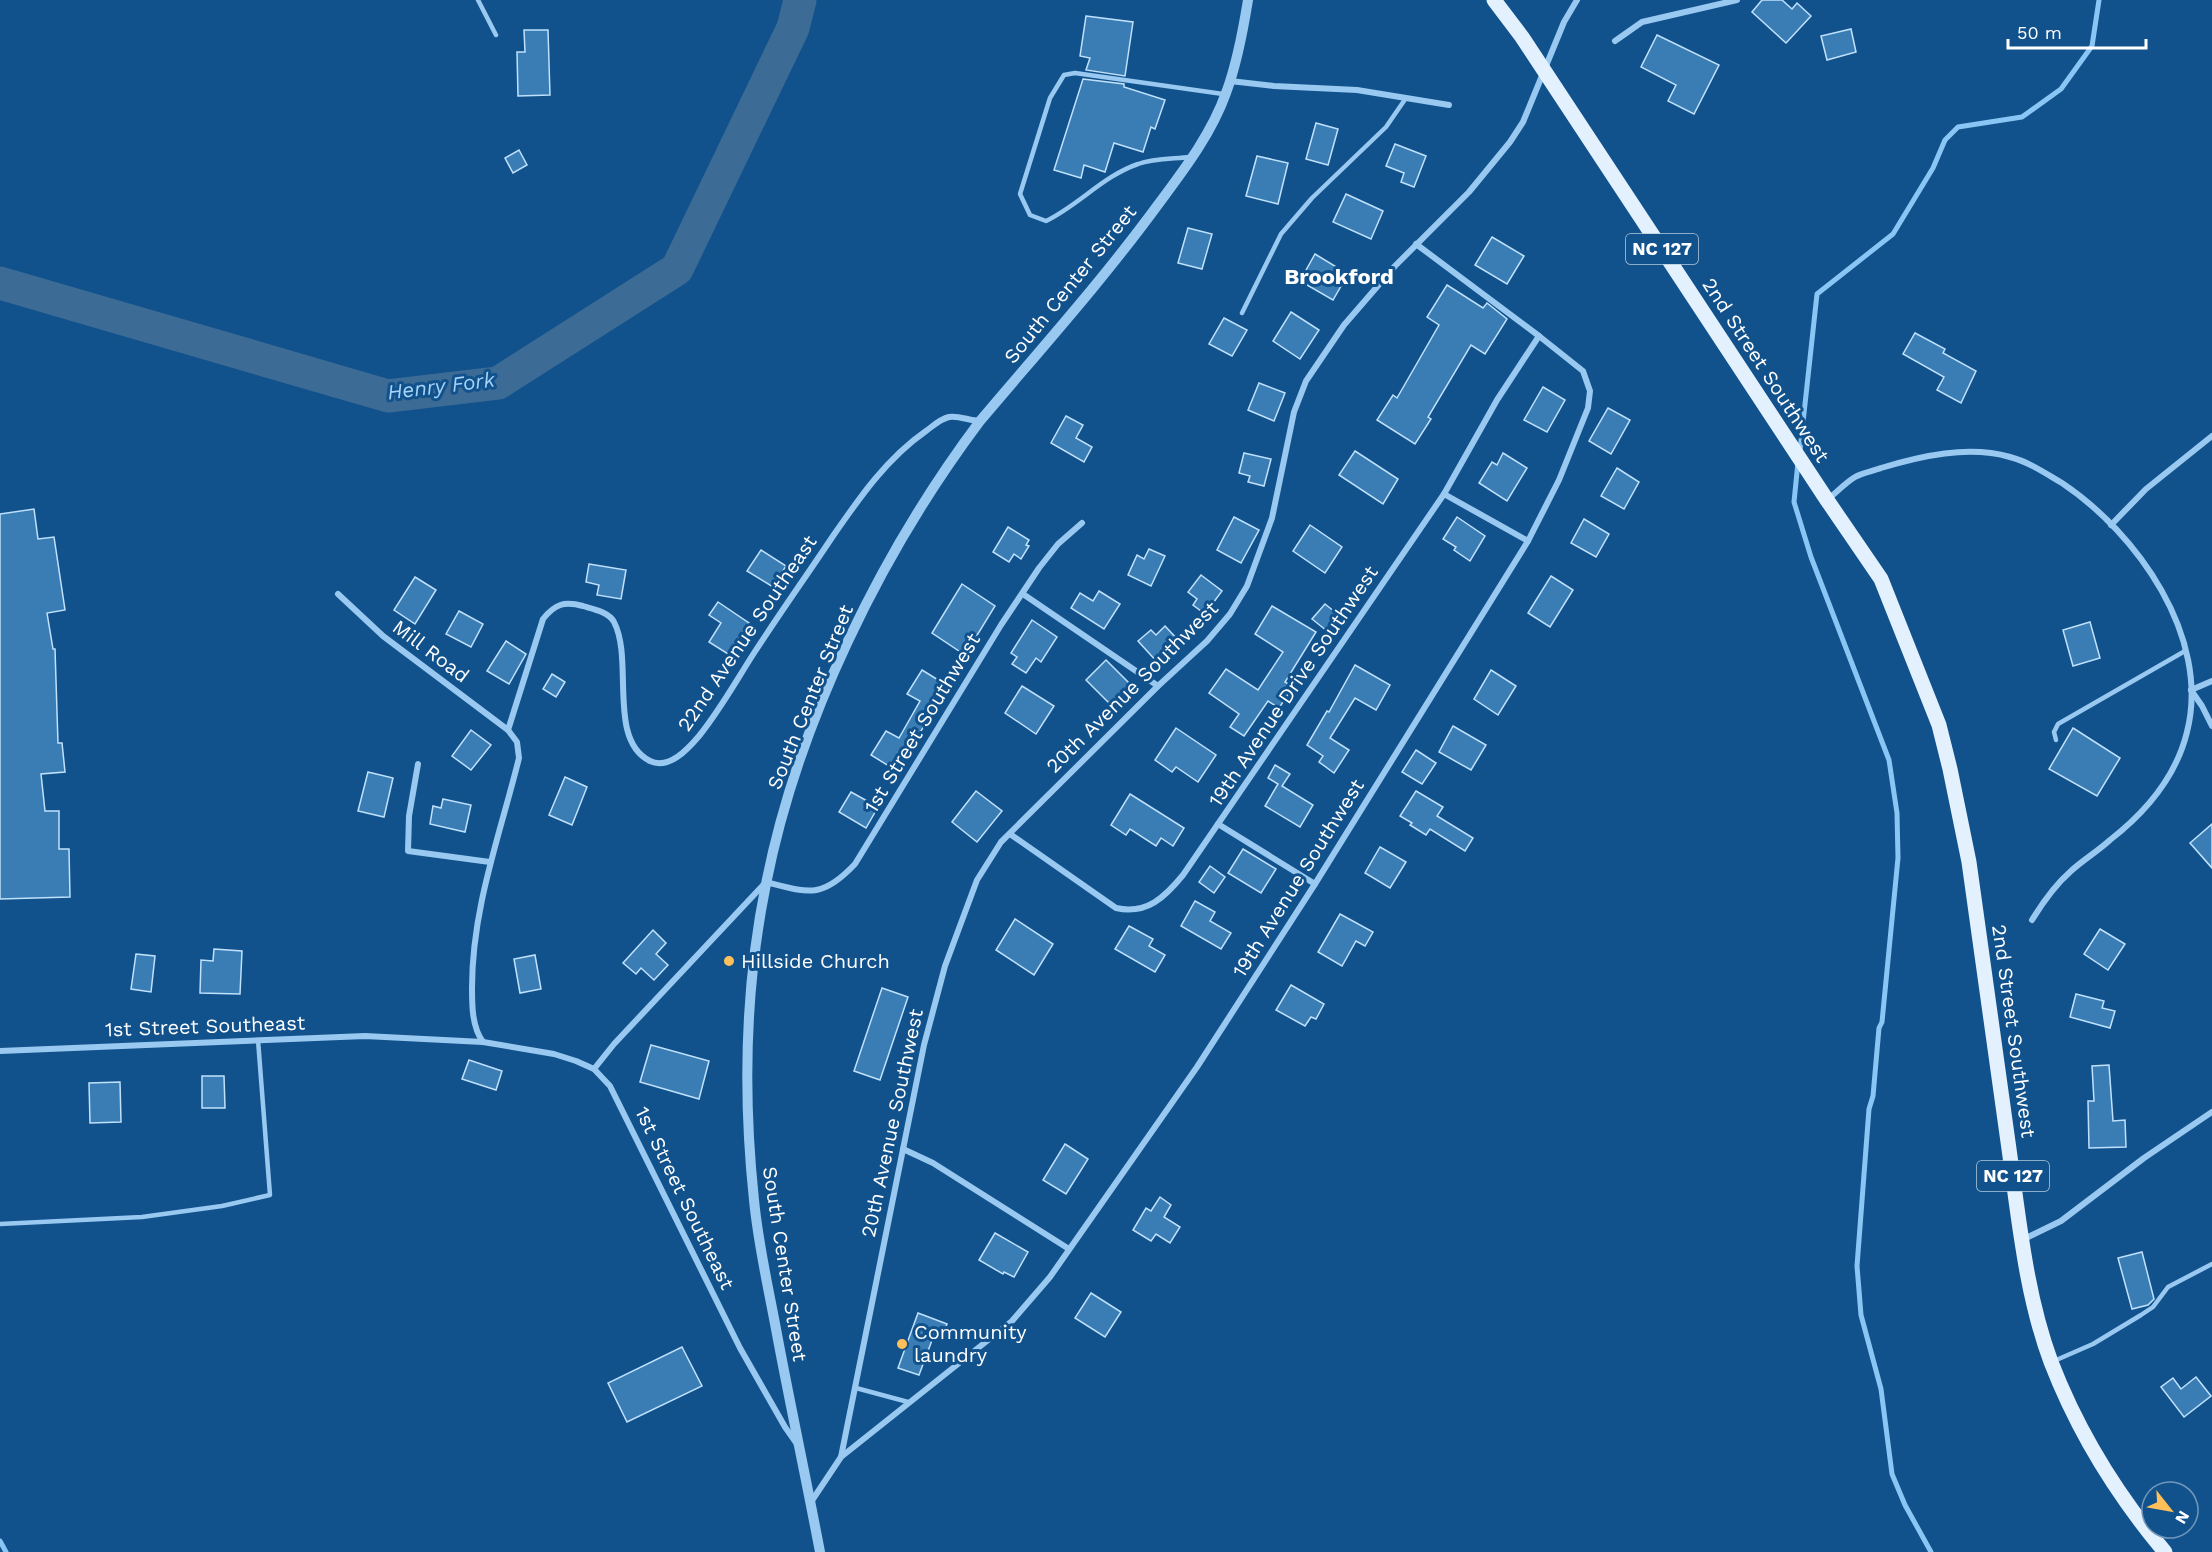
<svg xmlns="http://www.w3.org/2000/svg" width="2212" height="1552" font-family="'Work Sans',sans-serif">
  <rect width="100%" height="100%" fill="#12528c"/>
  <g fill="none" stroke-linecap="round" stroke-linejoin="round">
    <g stroke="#8ac6f5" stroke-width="5">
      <polyline points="1800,450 1817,294 1893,234 1933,168 1945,140 1958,127 2022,117 2061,89 2092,46 2099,0"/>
      <polyline points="1798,462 1794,502 1811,557 1889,760 1897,813 1898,858 1882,1022 1879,1028 1873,1096 1869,1109 1857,1266 1861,1315 1881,1389 1892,1474 1905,1505 1931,1552"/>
      <polyline points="0,1541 6,1552"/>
    </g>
    <polyline stroke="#3c6c96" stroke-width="33" points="0,283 388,396 498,383 677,269 793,28 800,0"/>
  </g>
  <g fill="#3a7db5" stroke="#c0e1fc" stroke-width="1.5">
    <polygon points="1762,0 1782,0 1792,9 1797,3 1811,16 1786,43 1752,12"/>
    <polygon points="1086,16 1133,22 1125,76 1086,70 1090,58 1080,56"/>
    <polygon points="1851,29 1856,52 1827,60 1821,36"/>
    <polygon points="524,30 548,30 550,95 518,96 517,52 525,52"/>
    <polygon points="1657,35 1719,65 1694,114 1668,101 1676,85 1641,67"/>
    <polygon points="1083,79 1124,84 1124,87 1165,100 1155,129 1151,127 1143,152 1114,143 1105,172 1084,165 1081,178 1054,170"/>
    <polygon points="1316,123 1338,129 1328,165 1306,159"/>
    <polygon points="1395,144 1426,156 1414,187 1401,182 1404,173 1386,166"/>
    <polygon points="519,150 527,165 513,173 505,158"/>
    <polygon points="1257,156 1288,163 1278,204 1246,196"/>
    <polygon points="1346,194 1383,211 1371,239 1333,222"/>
    <polygon points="1188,228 1212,234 1202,269 1178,263"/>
    <polygon points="1492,237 1524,256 1507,284 1475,265"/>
    <polygon points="1315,254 1348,274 1333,300 1300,281"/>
    <polygon points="1447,285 1483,308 1487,303 1507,319 1485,354 1471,345 1428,417 1431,419 1415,444 1377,420 1393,395 1397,398 1439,325 1427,317"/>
    <polygon points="1291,312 1319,330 1300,359 1273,341"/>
    <polygon points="1224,318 1247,330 1232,356 1209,344"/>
    <polygon points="1915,333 1945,349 1943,353 1976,371 1961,403 1937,390 1944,377 1903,354"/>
    <polygon points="1259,383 1285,393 1274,421 1248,410"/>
    <polygon points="1543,387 1565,400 1547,432 1524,420"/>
    <polygon points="1608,408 1630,420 1611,454 1589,441"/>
    <polygon points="1066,416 1083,425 1076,438 1092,447 1084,462 1051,443"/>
    <polygon points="1355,451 1398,479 1383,504 1339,475"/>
    <polygon points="1244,453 1271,459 1264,486 1248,482 1250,476 1239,473"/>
    <polygon points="1503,453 1527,468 1507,501 1479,483 1492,462 1497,465"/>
    <polygon points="1617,468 1639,482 1624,509 1601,496"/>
    <polygon points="34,509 38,539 54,537 65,610 47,613 53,649 55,649 58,743 62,743 65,772 41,774 45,811 59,811 59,849 69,849 70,897 0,899 0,514"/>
    <polygon points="1234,517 1259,530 1241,563 1217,550"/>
    <polygon points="1457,517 1485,536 1470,561 1454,550 1456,547 1443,539"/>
    <polygon points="1584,519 1609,534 1596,557 1571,543"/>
    <polygon points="1310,525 1342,547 1325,573 1293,551"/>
    <polygon points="1008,527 1029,540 1026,545 1029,546 1021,559 1014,554 1009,562 993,552"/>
    <polygon points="1149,549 1165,556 1151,586 1128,575 1137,555 1144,559"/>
    <polygon points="761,550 786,566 773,587 747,571"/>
    <polygon points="589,564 626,570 621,599 597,595 599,585 586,582"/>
    <polygon points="1201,575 1222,591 1205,614 1193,605 1197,599 1188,592"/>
    <polygon points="1551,576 1573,590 1550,627 1528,613"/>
    <polygon points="415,577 436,590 415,624 394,610"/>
    <polygon points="962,584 995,606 965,655 932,633"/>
    <polygon points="1099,591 1120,604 1104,629 1071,608 1080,593 1093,601"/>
    <polygon points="718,602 749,623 728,654 709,642 721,623 709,615"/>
    <polygon points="1325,604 1340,616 1327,631 1312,619"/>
    <polygon points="1272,606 1316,632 1285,682 1293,687 1279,708 1268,701 1244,736 1230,727 1239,714 1209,693 1226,669 1258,690 1283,652 1255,634"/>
    <polygon points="459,611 483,624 471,647 446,634"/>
    <polygon points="1032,620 1057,637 1041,662 1036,658 1026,673 1012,664 1017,657 1011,653"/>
    <polygon points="2090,622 2100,658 2073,666 2063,630"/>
    <polygon points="1165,626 1181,643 1158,663 1138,641 1151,630 1156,635"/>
    <polygon points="506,641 526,654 509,684 487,671"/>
    <polygon points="1106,660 1130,684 1110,704 1086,680"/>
    <polygon points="1355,665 1390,685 1376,710 1355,698 1330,738 1349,750 1334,773 1319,762 1323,756 1307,745 1327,711 1329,712"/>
    <polygon points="922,670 948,686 897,771 871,755 886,731 899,738 920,701 907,694"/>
    <polygon points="1491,670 1516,686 1498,715 1474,699"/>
    <polygon points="552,674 565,682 556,697 543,689"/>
    <polygon points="1022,686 1054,706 1036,734 1005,713"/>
    <polygon points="1453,726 1486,745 1471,770 1439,752"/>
    <polygon points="1176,728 1216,755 1198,782 1176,767 1172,772 1155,760"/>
    <polygon points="2073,728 2120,758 2097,796 2049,769"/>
    <polygon points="471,730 491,745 471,770 452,756"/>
    <polygon points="1416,750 1436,763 1422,784 1402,772"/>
    <polygon points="1275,765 1290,774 1282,786 1313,805 1300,827 1265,806 1278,784 1268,778"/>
    <polygon points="368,772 393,778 384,817 358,811"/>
    <polygon points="565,777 587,787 572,825 549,815"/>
    <polygon points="976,791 1002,811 977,842 952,822"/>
    <polygon points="1416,791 1443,807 1437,816 1473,838 1465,851 1430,829 1426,835 1410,825 1412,823 1400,816"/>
    <polygon points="851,792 878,807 866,828 839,812"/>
    <polygon points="1130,794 1184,828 1173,846 1161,838 1156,846 1130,829 1126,835 1111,825"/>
    <polygon points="443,799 471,805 465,832 430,824 433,806 441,808"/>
    <polygon points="2212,824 2212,868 2190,843"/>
    <polygon points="1380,847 1406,862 1390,888 1365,873"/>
    <polygon points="1243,849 1276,869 1261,893 1228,873"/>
    <polygon points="1210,866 1225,877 1214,893 1199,882"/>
    <polygon points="1195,901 1215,912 1210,921 1231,933 1221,949 1181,926"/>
    <polygon points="1340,914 1373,932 1365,946 1356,941 1342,966 1318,952"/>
    <polygon points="1015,919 1053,944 1034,975 996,950"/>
    <polygon points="1129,926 1153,939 1149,946 1165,955 1155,972 1115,949"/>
    <polygon points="2100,929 2125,944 2108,970 2084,954"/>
    <polygon points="653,930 666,943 656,954 668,965 654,980 641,968 636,974 623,963"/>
    <polygon points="214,949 242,951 240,994 200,993 201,960 213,961"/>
    <polygon points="136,954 155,956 151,992 131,989"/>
    <polygon points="535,955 541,989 520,993 514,959"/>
    <polygon points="1291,985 1324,1004 1316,1019 1311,1017 1305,1026 1276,1010"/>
    <polygon points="882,988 908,997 880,1080 854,1071"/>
    <polygon points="2076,994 2104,1001 2102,1008 2115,1011 2110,1028 2070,1017"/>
    <polygon points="651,1045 709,1061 699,1099 640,1082"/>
    <polygon points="469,1060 502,1071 496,1090 462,1079"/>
    <polygon points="2109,1065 2113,1121 2125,1120 2126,1147 2089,1148 2088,1101 2094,1101 2092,1066"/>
    <polygon points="202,1076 224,1076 225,1108 202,1108"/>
    <polygon points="120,1082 121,1122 90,1123 89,1083"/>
    <polygon points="1065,1144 1088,1159 1066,1194 1043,1180"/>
    <polygon points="1160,1197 1171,1205 1164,1217 1180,1227 1170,1243 1156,1234 1151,1241 1133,1230 1146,1208 1151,1211"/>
    <polygon points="995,1233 1028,1252 1014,1277 1004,1272 1003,1274 979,1260"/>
    <polygon points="2142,1252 2154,1299 2148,1305 2132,1309 2118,1258"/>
    <polygon points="1091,1293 1121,1312 1105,1337 1075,1318"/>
    <polygon points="918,1313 947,1324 942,1338 934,1335 919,1375 898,1368"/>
    <polygon points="682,1347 702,1386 627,1422 608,1383"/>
    <polygon points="2196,1377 2211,1396 2184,1417 2161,1387 2173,1378 2181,1389"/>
  </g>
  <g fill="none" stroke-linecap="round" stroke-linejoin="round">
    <g stroke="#99c9f1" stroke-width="4.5">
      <polyline points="478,0 496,35"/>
      <path d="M1190,157C1174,159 1154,158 1138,164C1103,176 1079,205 1046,221L1030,215L1020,194L1050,98L1064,75L1075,73L1223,94"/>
      <polyline points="1242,313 1281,234 1312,198 1386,127 1406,98"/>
      <polyline points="2056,740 2054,732 2058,724 2185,651"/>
      <polyline points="0,1224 142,1217 222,1206 270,1195 258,1040"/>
      <polyline points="2054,1361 2093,1344 2141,1315 2153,1307 2168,1287 2212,1264"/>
      <polyline points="856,1388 908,1402"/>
    </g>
    <g stroke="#99c9f1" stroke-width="6">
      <polyline points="1615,41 1642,22 1737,0"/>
      <polyline points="1230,81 1274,86 1357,90 1449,105"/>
      <polyline points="1444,494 1528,541"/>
      <path d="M1827,500C1836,493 1845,483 1855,477C1862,473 1873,471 1881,468C1921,456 1968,445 2010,457C2029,462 2045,473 2062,483C2137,533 2211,637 2187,732C2176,777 2146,812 2110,840C2098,851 2083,860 2071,871C2055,885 2043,902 2032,920"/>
      <polyline points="2111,525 2146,489 2212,436"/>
      <polyline points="338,594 383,636 508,730"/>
      <polyline points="1023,594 1158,686"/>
      <polyline points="2191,690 2202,706 2212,726"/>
      <polyline points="2191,690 2212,681"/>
      <polyline points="418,764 409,816 408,851 490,862"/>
      <polyline points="1218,824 1315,884"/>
      <path d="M1010,834L1116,908C1147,915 1165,897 1183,875L1444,494L1497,400L1539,336"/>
      <path d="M483,1042C472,1027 472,1006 472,988C472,908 500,835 519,758L517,742L508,730L543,619C555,604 564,601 583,606C593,609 609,612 614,622C634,660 607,740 650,761C669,770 688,749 699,736C720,710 736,681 754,653C780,613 807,575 833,536C860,497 887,458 926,431C933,426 940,419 949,417C958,415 970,421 980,421"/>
      <polyline points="0,1051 365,1036 483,1042 554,1054 576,1061 594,1069 610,1086 740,1348 785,1427 797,1444"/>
      <path d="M594,1069L614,1044L766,882C809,893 822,899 855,864L1001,625L1039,568L1058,544L1082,523"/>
      <polyline points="903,1149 933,1163 1069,1249"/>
      <polyline points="2022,1240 2061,1221 2144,1158 2212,1112"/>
      <polyline points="841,1457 924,1045 945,966 977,880 1001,842 1158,686 1207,641 1230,614 1247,586 1272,518 1294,412 1306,381 1344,325 1395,266 1469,192 1510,142 1523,122 1564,22 1577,0"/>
      <polyline points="811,1502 841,1457 1012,1321 1050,1277 1197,1067 1315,884 1528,541 1559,480 1588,408 1590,391 1583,371 1539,336 1416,244"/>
    </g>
    <path stroke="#99c9f1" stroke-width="10" d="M820,1552C806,1478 790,1404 776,1329C768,1286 758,1243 754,1200C743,1096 745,987 766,884C798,722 881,553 980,421C1040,350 1102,281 1157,206C1183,171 1211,135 1226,93C1237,64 1243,31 1248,0"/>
    <path stroke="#e3f1ff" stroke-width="15" d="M1494,0L1522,37L1827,500L1881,579L1939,725L1950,769L1969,862C1983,958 1996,1054 2009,1149C2019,1220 2026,1295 2051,1362C2078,1432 2117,1495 2165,1552"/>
  </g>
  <g fill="#ffc059" stroke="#12528c" stroke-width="2">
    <circle cx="729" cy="961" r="6"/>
    <circle cx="902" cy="1344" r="6"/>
  </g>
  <g text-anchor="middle" stroke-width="6" stroke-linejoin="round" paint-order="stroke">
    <g fill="#12528c" stroke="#b8cbdc" stroke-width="1.5">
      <rect x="1626" y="234" width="72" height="30" rx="4.5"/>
      <rect x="1977" y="1161" width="72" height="30" rx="4.5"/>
    </g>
    <g font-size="18" font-weight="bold" fill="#fff">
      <text x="1662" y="255">NC 127</text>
      <text x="2013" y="1182">NC 127</text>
    </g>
    <g font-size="20" fill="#fff" stroke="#12528c">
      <text transform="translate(1070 284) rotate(-51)" y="7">South Center Street</text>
      <text transform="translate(1766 370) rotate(57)" y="7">2nd Street Southwest</text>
      <text transform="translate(747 633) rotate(-56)" y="7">22nd Avenue Southeast</text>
      <text transform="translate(431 651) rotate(37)" y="7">Mill Road</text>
      <text transform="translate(1293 686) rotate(-56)" y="7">19th Avenue Drive Southwest</text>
      <text transform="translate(1132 687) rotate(-45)" y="7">20th Avenue Southwest</text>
      <text transform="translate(810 697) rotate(-68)" y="7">South Center Street</text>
      <text transform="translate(922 723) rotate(-59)" y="7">1st Street Southwest</text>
      <text transform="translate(1298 878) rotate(-58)" y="7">19th Avenue Southwest</text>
      <text transform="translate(205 1026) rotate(-2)" y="7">1st Street Southeast</text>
      <text transform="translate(2014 1031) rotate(82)" y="7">2nd Street Southwest</text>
      <text transform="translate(892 1123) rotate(-78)" y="7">20th Avenue Southwest</text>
      <text transform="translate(685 1198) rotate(64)" y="7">1st Street Southeast</text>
      <text transform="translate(785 1264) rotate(81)" y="7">South Center Street</text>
    </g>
    <g font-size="20" fill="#fff" stroke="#12528c" text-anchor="start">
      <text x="741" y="968">Hillside Church</text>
      <text x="914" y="1339">Community<tspan x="914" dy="23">laundry</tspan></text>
    </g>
    <g font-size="21" font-style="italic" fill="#a5d3f9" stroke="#12528c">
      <text transform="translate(441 386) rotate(-7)" y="7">Henry Fork</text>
    </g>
    <g font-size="22" font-weight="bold" fill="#fff" stroke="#12528c">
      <text x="1339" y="284">Brookford</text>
    </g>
  </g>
  <g transform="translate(2170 1510) rotate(121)"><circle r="28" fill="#12528c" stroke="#7197ba" stroke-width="1.5"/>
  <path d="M0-4.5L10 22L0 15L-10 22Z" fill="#ffc059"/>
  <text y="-9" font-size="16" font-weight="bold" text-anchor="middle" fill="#ffffff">N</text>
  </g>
  <path d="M2008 39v9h138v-9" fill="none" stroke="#ffffff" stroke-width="3"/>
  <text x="2017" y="39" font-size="18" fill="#ffffff" stroke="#12528c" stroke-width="4.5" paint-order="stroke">50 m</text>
</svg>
